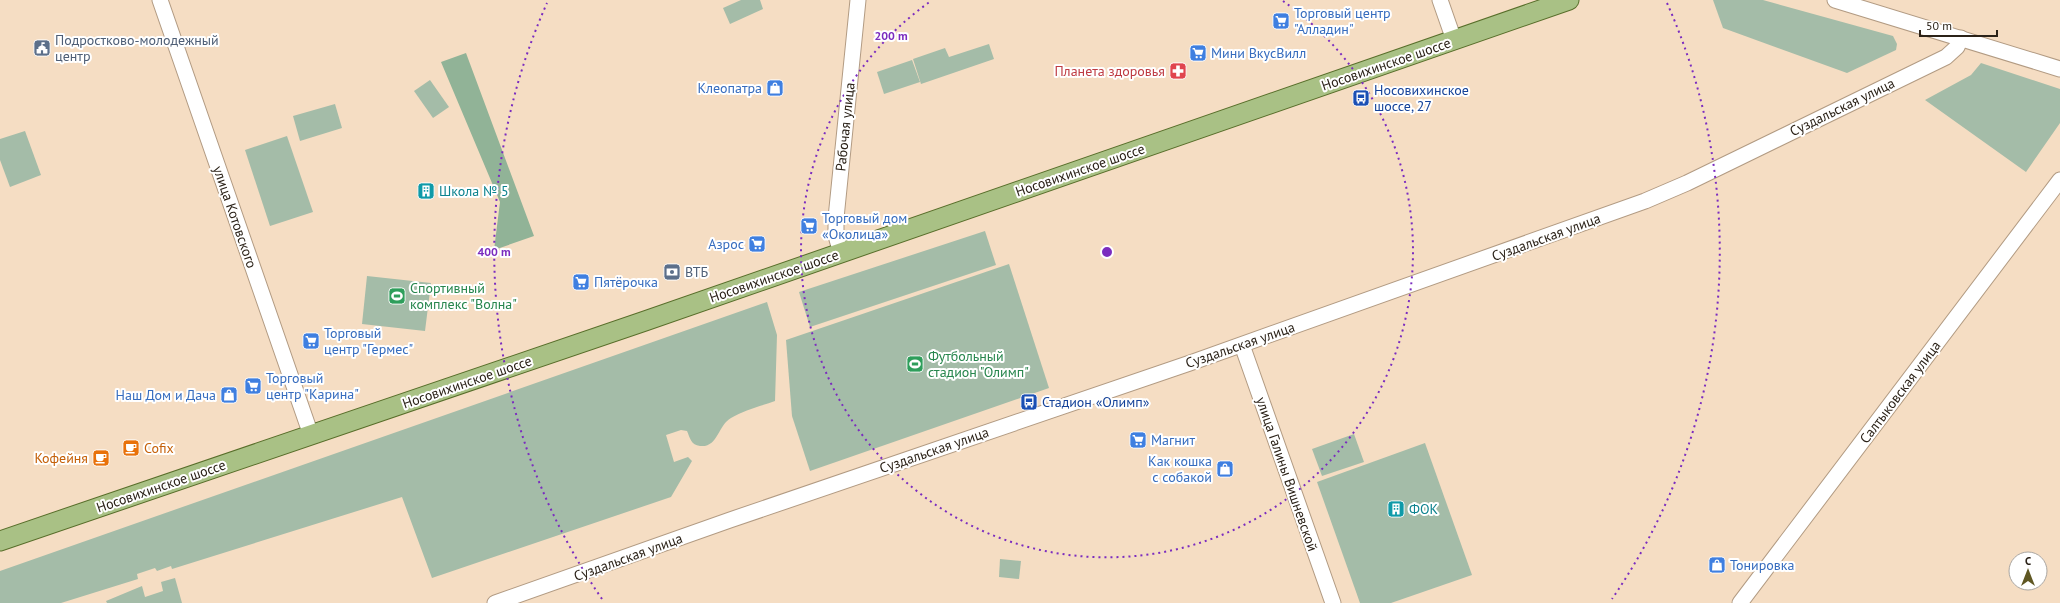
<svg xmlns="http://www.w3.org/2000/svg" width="2060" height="603" font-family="'PT Sans',sans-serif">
  <rect width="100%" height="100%" fill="#f5ddc3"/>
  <g fill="#a4bca8">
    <polygon points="741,0 760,0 763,9 730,24 723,8"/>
    <polygon points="1713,0 1763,0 1893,36 1897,44 1896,50 1847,73 1723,28"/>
    <polygon points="989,44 994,59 921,84 913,59 945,48 949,57"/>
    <polygon points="912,60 920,82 884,94 877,72"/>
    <polygon points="1981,63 2060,89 2060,123 2026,172 1925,100 1971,75"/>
    <polygon points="430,80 449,107 433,118 414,91"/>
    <polygon points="335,104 342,128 300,141 293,116"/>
    <polygon points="25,131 41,175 10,187 0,160 0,139"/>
    <polygon points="287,136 313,212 270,226 245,150"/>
    <polygon points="985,231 996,265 810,327 799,292"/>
    <polygon points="1009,264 1049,388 810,471 792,416 786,340"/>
    <polygon points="367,276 431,283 425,331 362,324"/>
    <path d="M767,302L777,335L775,401C761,406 744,410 731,418C718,425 718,448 700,446C691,445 690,438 687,431L681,430L666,435L674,462L688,457L692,461L671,497L432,578L402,497L172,569L171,566L157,571L155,568L137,574L138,579L61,603H0V571Z"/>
    <polygon points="1354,434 1364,462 1322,476 1312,449"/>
    <polygon points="1425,443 1472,575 1391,603 1360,603 1317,482"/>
    <polygon points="1000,559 1021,561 1019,579 999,577"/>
    <polygon points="175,578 182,603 107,603 106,601 142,586 145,597 163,591 161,582"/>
  </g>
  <polygon fill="#91b397" points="466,53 534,236 494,250 500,202 441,62"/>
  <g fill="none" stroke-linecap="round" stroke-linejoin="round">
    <g stroke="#b29b83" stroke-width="17">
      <g id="minor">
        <polyline points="160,0 311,435"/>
        <polyline points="1440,0 1454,40"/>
        <polyline points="1835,0 2060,69"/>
        <polyline points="841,253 836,236 836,218 858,0"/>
        <polyline points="1242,345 1333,603"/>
        <polyline points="495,603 730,520 1190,363 1645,201 1687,183 1946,57 1957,47 1961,38"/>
        <polyline points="1740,603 2060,180"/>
      </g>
    </g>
    <g stroke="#586e2a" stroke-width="21">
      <polyline id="major" points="0,541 645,321 1569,0"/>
    </g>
    <use href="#minor" stroke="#fff" stroke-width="15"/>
    <use href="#major" stroke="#a9c185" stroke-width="19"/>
  </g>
  <g fill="none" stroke="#7b2cbf" stroke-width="2" stroke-dasharray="2 4">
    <path d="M1283 1A306 306 0 1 1 931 1"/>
    <path d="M602 599A613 613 0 0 1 547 3M1667 3A613 613 0 0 1 1612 599"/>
  </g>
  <defs>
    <g id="supermarket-square" transform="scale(0.9)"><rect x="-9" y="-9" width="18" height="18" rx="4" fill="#3f7fe0" stroke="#fff"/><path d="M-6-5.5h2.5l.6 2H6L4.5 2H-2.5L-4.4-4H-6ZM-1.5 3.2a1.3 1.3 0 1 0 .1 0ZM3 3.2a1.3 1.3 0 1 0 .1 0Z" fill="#fff"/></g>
    <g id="civic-square" transform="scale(0.9)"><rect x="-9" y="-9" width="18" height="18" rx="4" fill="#5c6f8a" stroke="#fff"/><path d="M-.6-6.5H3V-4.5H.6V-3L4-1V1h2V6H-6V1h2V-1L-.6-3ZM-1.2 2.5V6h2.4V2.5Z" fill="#fff"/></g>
    <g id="pharmacy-square" transform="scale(0.9)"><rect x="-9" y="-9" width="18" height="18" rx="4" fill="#e0444e" stroke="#fff"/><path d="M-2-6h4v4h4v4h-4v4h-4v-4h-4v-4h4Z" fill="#fff"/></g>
    <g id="shop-square" transform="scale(0.9)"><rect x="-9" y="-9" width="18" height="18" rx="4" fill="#3f7fe0" stroke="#fff"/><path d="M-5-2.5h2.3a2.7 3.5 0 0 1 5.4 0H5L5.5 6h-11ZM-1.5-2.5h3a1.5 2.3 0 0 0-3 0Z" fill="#fff"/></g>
    <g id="bus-square" transform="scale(0.9)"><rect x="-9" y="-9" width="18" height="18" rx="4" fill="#1a4fb4" stroke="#fff"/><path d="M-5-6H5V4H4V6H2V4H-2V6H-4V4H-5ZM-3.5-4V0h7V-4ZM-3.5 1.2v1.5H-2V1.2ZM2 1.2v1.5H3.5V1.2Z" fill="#fff"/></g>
    <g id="building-square" transform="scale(0.9)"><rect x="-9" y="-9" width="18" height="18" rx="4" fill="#0f9aa8" stroke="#fff"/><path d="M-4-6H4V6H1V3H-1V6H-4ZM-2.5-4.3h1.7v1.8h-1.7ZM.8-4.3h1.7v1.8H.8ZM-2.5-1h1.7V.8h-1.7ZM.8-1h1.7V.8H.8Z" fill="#fff"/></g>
    <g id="bank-square" transform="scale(0.9)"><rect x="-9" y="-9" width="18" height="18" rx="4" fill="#5c6f8a" stroke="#fff"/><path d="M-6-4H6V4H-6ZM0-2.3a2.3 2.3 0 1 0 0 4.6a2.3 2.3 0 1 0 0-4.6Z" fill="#fff"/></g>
    <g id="stadium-square" transform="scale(0.9)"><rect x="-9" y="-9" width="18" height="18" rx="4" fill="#2e9e5b" stroke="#fff"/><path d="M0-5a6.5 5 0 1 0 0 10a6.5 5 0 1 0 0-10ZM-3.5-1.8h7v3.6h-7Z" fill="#fff"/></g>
    <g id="cafe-square" transform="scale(0.9)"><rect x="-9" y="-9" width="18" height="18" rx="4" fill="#e8710a" stroke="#fff"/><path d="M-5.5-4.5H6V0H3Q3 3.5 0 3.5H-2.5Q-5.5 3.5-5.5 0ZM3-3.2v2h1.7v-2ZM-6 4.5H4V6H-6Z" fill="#fff"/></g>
  </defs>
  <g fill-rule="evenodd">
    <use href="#supermarket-square" x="1281" y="21"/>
    <use href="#civic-square" x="42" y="48"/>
    <use href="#supermarket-square" x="1198" y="53"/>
    <use href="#pharmacy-square" x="1178" y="71"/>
    <use href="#shop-square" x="775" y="88"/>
    <use href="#bus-square" x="1361" y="98"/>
    <use href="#building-square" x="426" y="191"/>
    <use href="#supermarket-square" x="809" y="226"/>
    <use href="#supermarket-square" x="757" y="244"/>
    <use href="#bank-square" x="672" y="272"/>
    <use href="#supermarket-square" x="581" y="282"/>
    <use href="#stadium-square" x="397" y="296"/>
    <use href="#supermarket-square" x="311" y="341"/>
    <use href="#stadium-square" x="915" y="364"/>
    <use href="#supermarket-square" x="253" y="386"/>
    <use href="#shop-square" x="229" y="395"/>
    <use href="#bus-square" x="1029" y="402"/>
    <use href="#supermarket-square" x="1138" y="440"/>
    <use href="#cafe-square" x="131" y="448"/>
    <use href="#cafe-square" x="101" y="458"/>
    <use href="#shop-square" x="1225" y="469"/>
    <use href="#building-square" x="1396" y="509"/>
    <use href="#shop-square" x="1717" y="565"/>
  </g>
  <g text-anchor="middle" stroke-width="4" stroke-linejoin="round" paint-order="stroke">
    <g font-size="14" fill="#366cbe" stroke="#fff" text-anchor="start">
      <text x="1294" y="18">Торговый центр<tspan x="1294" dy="16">"Алладин"</tspan></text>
      <text x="1211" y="58">Мини ВкусВилл</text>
      <text x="762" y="93" text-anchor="end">Клеопатра</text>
      <text x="822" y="223">Торговый дом<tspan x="822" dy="16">«Околица»</tspan></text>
      <text x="744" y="249" text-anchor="end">Азрос</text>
      <text x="594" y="287">Пятёрочка</text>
      <text x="324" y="338">Торговый<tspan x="324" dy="16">центр "Гермес"</tspan></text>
      <text x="266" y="383">Торговый<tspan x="266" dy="16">центр "Карина"</tspan></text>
      <text x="216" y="400" text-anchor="end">Наш Дом и Дача</text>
      <text x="1151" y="445">Магнит</text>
      <text x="1212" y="466" text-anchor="end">Как кошка<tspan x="1212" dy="16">с собакой</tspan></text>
      <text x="1730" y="570">Тонировка</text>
    </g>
    <g font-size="14" fill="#4e5e75" stroke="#fff" text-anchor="start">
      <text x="55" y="45">Подростково-молодежный<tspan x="55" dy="16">центр</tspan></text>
      <text x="685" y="277">ВТБ</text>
    </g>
    <g font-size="14" fill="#2b2218" stroke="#fff">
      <text transform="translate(1386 64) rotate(-19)" y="5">Носовихинское шоссе</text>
      <text transform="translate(1842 107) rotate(-26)" y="5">Суздальская улица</text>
      <text transform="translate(845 127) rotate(-84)" y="5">Рабочая улица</text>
      <text transform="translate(1080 170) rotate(-19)" y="5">Носовихинское шоссе</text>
      <text transform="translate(235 217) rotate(71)" y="5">улица Котовского</text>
      <text transform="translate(1546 237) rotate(-20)" y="5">Суздальская улица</text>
      <text transform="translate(774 276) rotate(-19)" y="5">Носовихинское шоссе</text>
      <text transform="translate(1240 345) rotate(-19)" y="5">Суздальская улица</text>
      <text transform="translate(467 382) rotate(-19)" y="5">Носовихинское шоссе</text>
      <text transform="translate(1900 392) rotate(-53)" y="5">Салтыковская улица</text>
      <text transform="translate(934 450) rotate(-19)" y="5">Суздальская улица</text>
      <text transform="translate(1287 474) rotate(71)" y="5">улица Галины Вишневской</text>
      <text transform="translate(161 486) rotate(-19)" y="5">Носовихинское шоссе</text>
      <text transform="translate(628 557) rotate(-20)" y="5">Суздальская улица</text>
    </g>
    <g font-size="14" fill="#be3a42" stroke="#fff" text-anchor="end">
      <text x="1165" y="76">Планета здоровья</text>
    </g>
    <g font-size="14" fill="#164399" stroke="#fff" text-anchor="start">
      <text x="1374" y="95">Носовихинское<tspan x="1374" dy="16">шоссе, 27</tspan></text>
      <text x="1042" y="407">Стадион «Олимп»</text>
    </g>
    <g font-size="14" fill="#0d838f" stroke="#fff" text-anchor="start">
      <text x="439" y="196">Школа № 5</text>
      <text x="1409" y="514">ФОК</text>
    </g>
    <g font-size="14" fill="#27864d" stroke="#fff" text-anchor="start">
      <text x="410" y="293">Спортивный<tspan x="410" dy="16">комплекс "Волна"</tspan></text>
      <text x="928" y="361">Футбольный<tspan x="928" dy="16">стадион "Олимп"</tspan></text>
    </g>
    <g font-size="14" fill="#c56008" stroke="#fff" text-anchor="start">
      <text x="144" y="453">Cofix</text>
      <text x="88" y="463" text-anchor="end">Кофейня</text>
    </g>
  </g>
  <circle cx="1107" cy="252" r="6" fill="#7b2cbf" stroke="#fff" stroke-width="2"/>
  <g font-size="12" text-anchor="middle" font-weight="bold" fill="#7b2cbf" stroke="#fff" stroke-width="4" stroke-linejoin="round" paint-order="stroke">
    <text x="891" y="40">200 m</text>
    <text x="494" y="256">400 m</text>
  </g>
  <g transform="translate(2028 571)"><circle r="19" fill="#ffffff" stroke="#aaa7a3"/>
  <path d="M0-3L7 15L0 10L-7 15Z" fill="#5f5723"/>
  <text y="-6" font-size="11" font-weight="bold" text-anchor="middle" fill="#2b2218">С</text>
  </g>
  <path d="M1920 30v6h77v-6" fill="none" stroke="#2b2218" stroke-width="2"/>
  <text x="1926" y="30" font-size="12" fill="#2b2218" stroke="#ffffff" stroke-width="3" paint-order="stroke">50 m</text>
</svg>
